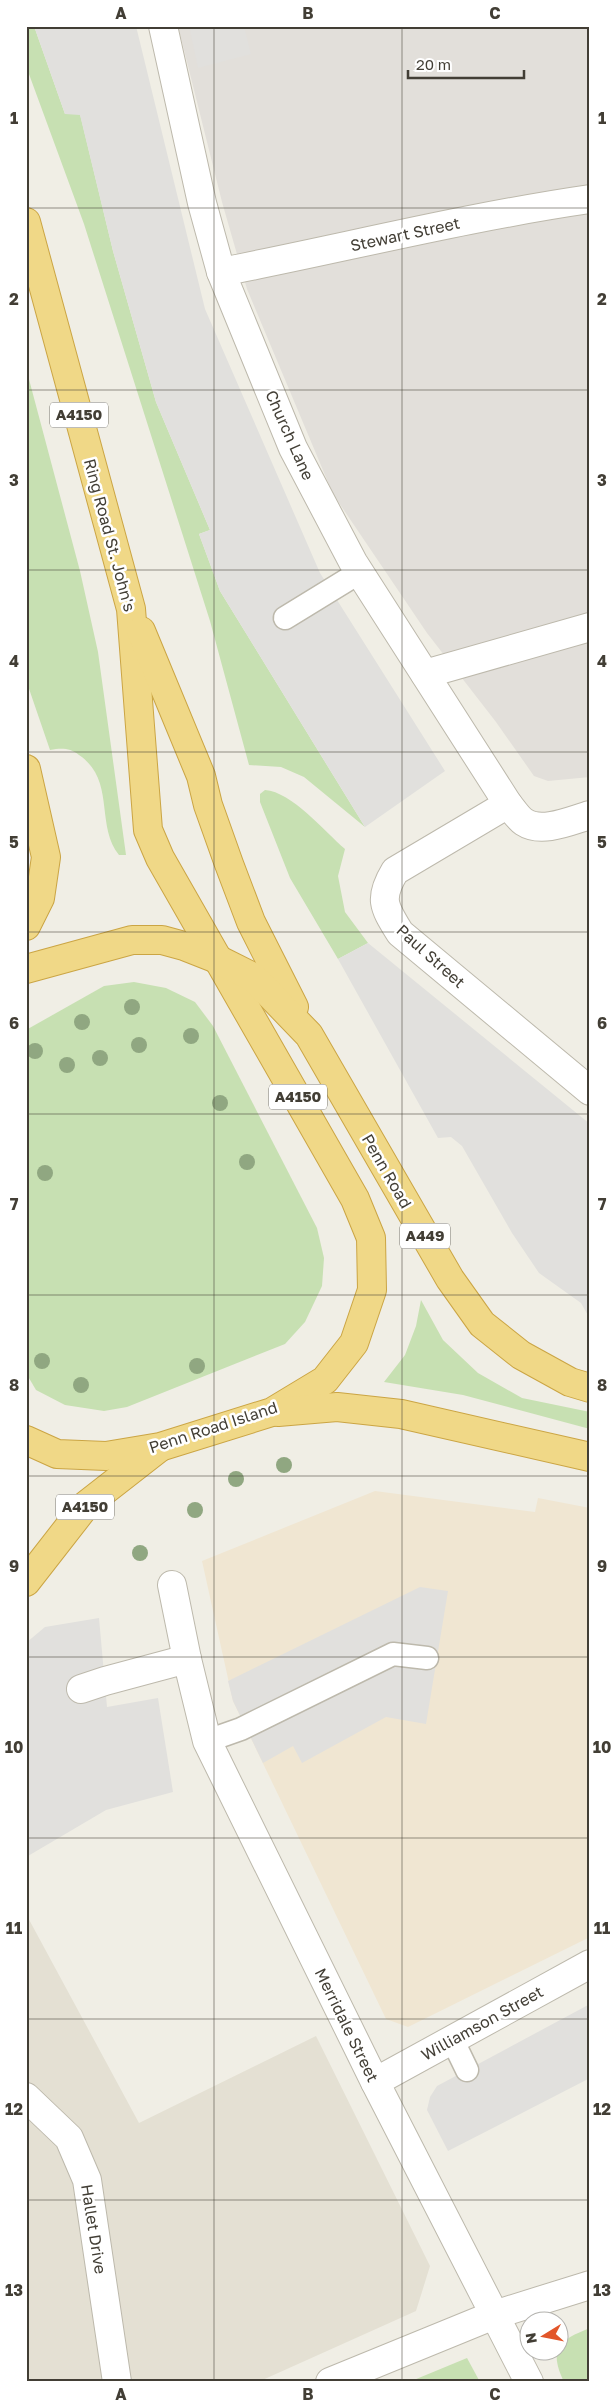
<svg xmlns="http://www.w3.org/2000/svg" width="616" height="2408" font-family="'Golos Text',sans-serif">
  <rect width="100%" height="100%" fill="#f0eee5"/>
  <polygon fill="#e4e0d3" points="26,1914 139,2123 316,2036 430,2266 416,2311 258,2382 26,2382"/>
  <polygon fill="#f0e6d2" points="375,1491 535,1512 538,1498 590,1508 590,1937 408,2027 386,2019 233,1701 202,1561"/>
  <polygon fill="#e2dfda" points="178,26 590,26 590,777 548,781 534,776 496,722 427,633 333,494 247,289 222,202"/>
  <g fill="#c7e0b2">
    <polygon points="26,26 34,26 65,114 80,114 113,251 156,402 210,530 199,534 220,591 365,827 304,777 281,767 249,765 210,621 84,224 26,66"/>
    <path d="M26,368L80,571L98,652L126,855H119C95,825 116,780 79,755C70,748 62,748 50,750L26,680Z"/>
    <path d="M265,790C292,792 324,831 345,849L338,876L345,912L368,943L338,959L290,878L260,802V794Z"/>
    <polygon points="134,982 166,988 195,1002 213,1026 317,1228 324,1258 322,1286 305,1322 285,1344 127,1407 104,1411 65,1405 36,1390 26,1373 26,1030 104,986"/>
    <polygon points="421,1300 443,1340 478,1373 522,1398 590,1412 590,1429 463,1395 384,1382 405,1355 416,1326"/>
    <path d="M590,2328V2382H564C548,2349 559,2340 590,2328Z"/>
    <polygon points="467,2358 480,2382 409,2382"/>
  </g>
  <g fill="#e1e0dd">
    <polygon points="34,26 136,26 205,309 320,573 445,771 365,827 220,591 199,534 210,530 156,402 113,251 80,115 65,114"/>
    <polygon points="189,26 244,26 251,54 198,68"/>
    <polygon points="368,943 590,1124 590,1319 581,1303 539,1273 512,1233 462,1146 451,1137 438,1138 338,959"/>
    <polygon points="420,1587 448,1591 426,1724 386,1717 302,1763 293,1746 263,1763 233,1701 228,1681"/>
    <polygon points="99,1618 107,1707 158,1698 173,1792 106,1810 28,1856 26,1853 26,1643 45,1627"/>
    <polygon points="590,2004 590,2078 448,2151 427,2110 430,2097 437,2086"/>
  </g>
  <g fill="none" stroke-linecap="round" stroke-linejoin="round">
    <g stroke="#bdb9ac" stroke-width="25">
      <g id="service">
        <polyline points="285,618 360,572"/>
        <polyline points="207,1741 241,1729 393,1654 427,1658"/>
        <polyline points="452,2039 467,2070"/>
      </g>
    </g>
    <g stroke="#bdb9ac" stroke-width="30">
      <g id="minor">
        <path d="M163,26L202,203L221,272L293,448L353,562L508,804C513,810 518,818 524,822C542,834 572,820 590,815"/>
        <path d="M221,272C344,248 466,217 590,199"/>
        <polyline points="425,674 590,627"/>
        <path d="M508,804L395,871C378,899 384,907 400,933L590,1091"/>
        <polyline points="172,1585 187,1659 207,1741 375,2082 529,2382"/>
        <polyline points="81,1689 105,1681 187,1659"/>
        <polyline points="375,2082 590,1964"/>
        <polyline points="26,2097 69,2138 87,2180 117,2382"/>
        <polyline points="330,2382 494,2315 590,2285"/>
      </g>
    </g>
    <g stroke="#cba544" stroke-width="30">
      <g id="trunk">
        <polyline points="26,222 131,609 148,830 160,858 355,1199 371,1238 372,1290 354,1343 325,1380 272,1412 160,1447 106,1456 57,1454 26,1440"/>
        <polyline points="141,631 201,776 208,805 229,864 251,922 294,1007"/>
        <polyline points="26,769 46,857 40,898 26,926"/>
        <polyline points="26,969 132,940 162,940 184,946 217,959 253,977 309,1035 450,1279 482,1324 521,1355 570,1382 590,1388"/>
        <polyline points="278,1412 337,1407 401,1414 590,1457"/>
        <polyline points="26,1582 86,1505 159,1448"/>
      </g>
    </g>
    <use href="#service" stroke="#fff" stroke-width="22"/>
    <use href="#minor" stroke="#fff" stroke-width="28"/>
    <use href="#trunk" stroke="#f0d887" stroke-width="28"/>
  </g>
  <g fill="#90a781">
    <circle cx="132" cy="1007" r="8"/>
    <circle cx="82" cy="1022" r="8"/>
    <circle cx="191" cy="1036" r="8"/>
    <circle cx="139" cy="1045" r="8"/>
    <circle cx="35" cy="1051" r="8"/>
    <circle cx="100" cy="1058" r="8"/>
    <circle cx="67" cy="1065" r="8"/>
    <circle cx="220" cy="1103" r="8"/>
    <circle cx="247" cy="1162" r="8"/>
    <circle cx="45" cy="1173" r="8"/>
    <circle cx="42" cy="1361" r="8"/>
    <circle cx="197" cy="1366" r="8"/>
    <circle cx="81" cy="1385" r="8"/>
    <circle cx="284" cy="1465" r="8"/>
    <circle cx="236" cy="1479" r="8"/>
    <circle cx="195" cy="1510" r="8"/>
    <circle cx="140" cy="1553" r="8"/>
  </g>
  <path fill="none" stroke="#423e35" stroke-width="1" stroke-opacity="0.55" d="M214,26V2382M402,26V2382M26,208H590M26,390H590M26,570H590M26,752H590M26,932H590M26,1114H590M26,1295H590M26,1476H590M26,1657H590M26,1838H590M26,2019H590M26,2200H590"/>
  <g text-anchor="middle" stroke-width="5" stroke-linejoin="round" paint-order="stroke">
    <g fill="#fff" stroke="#7b7872" stroke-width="1">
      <rect x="50" y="402.5" width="58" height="25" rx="4"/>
      <rect x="269" y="1084.5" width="58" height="25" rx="4"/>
      <rect x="400" y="1223.5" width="50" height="25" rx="4"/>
      <rect x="56" y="1494.5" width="58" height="25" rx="4"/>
    </g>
    <g font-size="15" font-weight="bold" fill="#423e35">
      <text x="79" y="420">A4150</text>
      <text x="298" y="1102">A4150</text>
      <text x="425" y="1241">A449</text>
      <text x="85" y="1512">A4150</text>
    </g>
    <g font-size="16" fill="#423e35" stroke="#fff">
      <text transform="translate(405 234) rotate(-12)" y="6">Stewart Street</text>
      <text transform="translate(290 435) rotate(66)" y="6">Church Lane</text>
      <text transform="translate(110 535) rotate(75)" y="6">Ring Road St. John's</text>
      <text transform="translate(431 956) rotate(42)" y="6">Paul Street</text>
      <text transform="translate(387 1171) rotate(60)" y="6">Penn Road</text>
      <text transform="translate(213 1427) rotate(-18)" y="6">Penn Road Island</text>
      <text transform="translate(482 2023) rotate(-29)" y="6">Williamson Street</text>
      <text transform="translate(347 2025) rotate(64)" y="6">Merridale Street</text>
      <text transform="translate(94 2229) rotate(81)" y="6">Hallet Drive</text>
    </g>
  </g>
  <rect width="616" height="2408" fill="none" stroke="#ffffff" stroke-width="55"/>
  <g transform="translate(544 2336) rotate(260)"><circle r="24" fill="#ffffff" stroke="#b3b2ae"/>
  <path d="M0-4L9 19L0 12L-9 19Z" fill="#e2562a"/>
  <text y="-8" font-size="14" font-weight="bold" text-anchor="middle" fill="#423e35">N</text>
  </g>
  <path d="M408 70v8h116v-8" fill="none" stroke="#423e35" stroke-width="2.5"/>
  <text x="416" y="70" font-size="15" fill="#423e35" stroke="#ffffff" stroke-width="4" paint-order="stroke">20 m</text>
  <rect x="28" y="28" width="560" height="2352" fill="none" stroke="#423e35" stroke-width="2"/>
  <g font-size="16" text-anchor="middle" font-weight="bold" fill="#423e35">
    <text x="121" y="19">A</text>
    <text x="308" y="19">B</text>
    <text x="495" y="19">C</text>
    <text x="14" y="124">1</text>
    <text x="602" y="124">1</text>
    <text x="14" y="305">2</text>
    <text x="602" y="305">2</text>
    <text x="14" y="486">3</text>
    <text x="602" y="486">3</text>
    <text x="14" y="667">4</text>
    <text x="602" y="667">4</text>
    <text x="14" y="848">5</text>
    <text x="602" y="848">5</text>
    <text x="14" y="1029">6</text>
    <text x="602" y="1029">6</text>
    <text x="14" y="1210">7</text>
    <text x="602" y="1210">7</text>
    <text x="14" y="1391">8</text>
    <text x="602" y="1391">8</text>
    <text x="14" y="1572">9</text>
    <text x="602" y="1572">9</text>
    <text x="14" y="1753">10</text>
    <text x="602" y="1753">10</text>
    <text x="14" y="1934">11</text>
    <text x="602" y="1934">11</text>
    <text x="14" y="2115">12</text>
    <text x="602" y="2115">12</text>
    <text x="14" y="2296">13</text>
    <text x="602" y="2296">13</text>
    <text x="121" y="2400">A</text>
    <text x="308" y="2400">B</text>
    <text x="495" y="2400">C</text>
  </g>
</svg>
